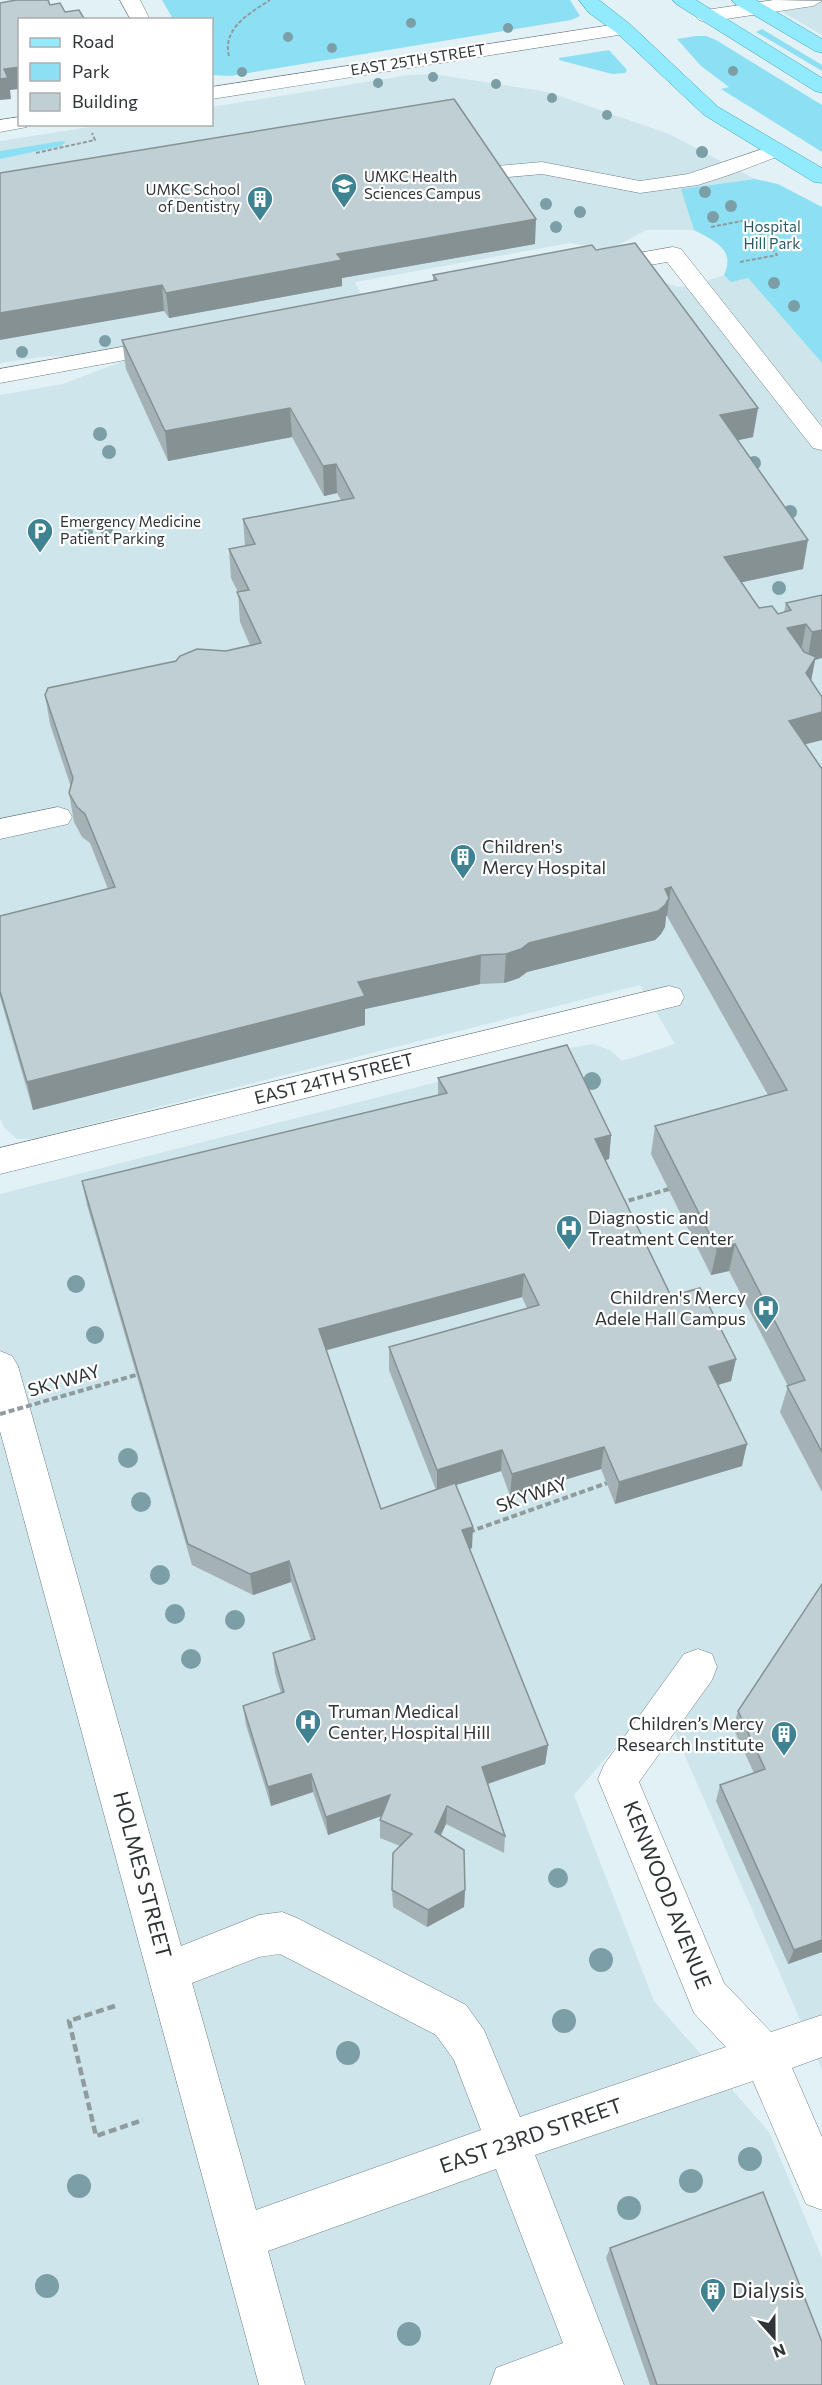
<svg xmlns="http://www.w3.org/2000/svg" width="822" height="2385" font-family="Commissioner,sans-serif">
  <rect width="100%" height="100%" fill="#e1f1f5"/>
  <g fill="#cde5eb">
    <polygon points="762,0 822,0 822,35"/>
    <polygon points="433,74 548,92 669,134 755,179 682,189 694,230 646,230 609,250 570,243 355,282 363,298 81,356 49,356 0,363 0,141 103,125 212,124 212,107 409,75"/>
    <polygon points="724,275 731,281 748,278 822,363 822,2070 659,1696 574,1795 654,2001 769,2132 822,2258 822,2385 0,2385 0,1194 570,1048 592,1044 610,1050 622,1061 675,1044 640,985 32,1139 17,1139 4,1127 0,1118 0,395 63,384 134,357 654,278 677,287 691,286"/>
  </g>
  <g fill="#8de0f3">
    <polygon points="162,0 570,0 580,16 571,20 230,76 212,75 212,20 173,19"/>
    <polygon points="762,29 822,65 822,71 756,32"/>
    <polygon points="696,36 706,36 716,40 822,105 822,152 721,89 729,87 701,66 677,39"/>
    <polygon points="609,50 627,70 625,73 612,74 559,60 559,58"/>
    <polygon points="62,141 66,142 61,146 0,159 0,151"/>
    <path d="M755,179L778,184L822,207V363L748,278L731,282L724,275C736,249 714,241 694,230L681,189Z"/>
  </g>
  <g fill="none" stroke-linecap="round" stroke-linejoin="round">
    <g stroke="#707e82" stroke-width="1">
      <g id="minor">
        <polygon points="120,0 140,0 150,20 131,20"/>
        <polygon points="774,0 822,1 813,6 706,22 699,20 696,16 699,12 706,10"/>
        <polygon points="624,23 631,25 634,29 631,33 212,99 212,87"/>
        <polygon points="20,117 20,124 29,124 27,127 0,132 0,120"/>
        <polygon points="777,144 784,146 787,150 784,154 732,174 698,185 640,193 542,174 486,179 479,177 475,173 479,169 486,167 542,162 640,181 688,174"/>
        <polygon points="673,247 681,249 822,427 822,450 813,448 667,262 604,273 596,271 593,266 596,261 604,259"/>
        <polygon points="166,339 174,341 178,346 174,351 0,383 0,369"/>
        <polygon points="58,807 68,810 72,817 68,824 0,839 0,819"/>
        <polygon points="669,986 680,989 684,997 680,1005 0,1174 0,1148"/>
        <path d="M0,1351L12,1356L18,1366L181,1946L259,1915L282,1912L297,1918L466,2005L484,2030L520,2117L726,2047L694,2013L598,1779L604,1765L684,1654L698,1649L712,1654L717,1667L712,1680L639,1782L724,1983L771,2032L822,2015V2057L792,2068L822,2137V2210L806,2204L753,2081L535,2155L624,2385H490L496,2368L563,2343L496,2169L268,2251L305,2385H259L0,1431ZM280,1954L436,2035L454,2060L481,2130L256,2210L192,1983L259,1957Z"/>
      </g>
    </g>
    <g stroke="#3fa2b7" stroke-width="1">
      <g id="major">
        <polygon points="579,0 599,0 631,25 718,107 822,168 822,183 814,182 704,115 617,33 589,13"/>
        <polygon points="673,0 696,0 822,78 822,93 815,91 676,4"/>
        <polygon points="732,0 756,0 822,39 822,53 815,51 735,4"/>
      </g>
    </g>
    <g stroke="#909b9e" stroke-width="2" stroke-dasharray="4 2" stroke-linecap="butt">
      <path d="M229,56C222,28 250,13 270,0"/>
      <polyline points="36,153 95,140 92,133"/>
      <polyline points="711,227 747,220 763,238"/>
      <polyline points="740,262 777,255 763,238 775,236"/>
    </g>
    <g stroke="#909b9e" stroke-width="4" stroke-dasharray="6 3" stroke-linecap="butt">
      <polyline points="620,1203 669,1189"/>
      <polyline points="469,1532 607,1483"/>
    </g>
    <polyline stroke="#909b9e" stroke-width="4.5" stroke-dasharray="8 4" stroke-linecap="butt" points="115,2006 69,2021 96,2136 143,2120"/>
    <use href="#minor" fill="#fff" fill-rule="evenodd"/>
    <use href="#major" fill="#91ebfd" fill-rule="evenodd"/>
    <polyline stroke="#909b9e" stroke-width="4" stroke-dasharray="6 3" stroke-linecap="butt" points="0,1414 136,1375"/>
  </g>
  <g fill="#7c9fa7">
    <circle cx="411" cy="23" r="5"/>
    <circle cx="508" cy="28" r="5"/>
    <circle cx="288" cy="37" r="5"/>
    <circle cx="332" cy="48" r="5"/>
    <circle cx="733" cy="71" r="5"/>
    <circle cx="242" cy="72" r="5"/>
    <circle cx="433" cy="77" r="5"/>
    <circle cx="378" cy="83" r="5"/>
    <circle cx="496" cy="84" r="5"/>
    <circle cx="552" cy="98" r="5"/>
    <circle cx="607" cy="115" r="5"/>
    <circle cx="702" cy="152" r="6"/>
    <circle cx="705" cy="192" r="6"/>
    <circle cx="546" cy="204" r="6"/>
    <circle cx="731" cy="206" r="6"/>
    <circle cx="580" cy="212" r="6"/>
    <circle cx="713" cy="217" r="6"/>
    <circle cx="556" cy="227" r="6"/>
    <circle cx="774" cy="283" r="6"/>
    <circle cx="794" cy="306" r="6"/>
    <circle cx="105" cy="341" r="6"/>
    <circle cx="22" cy="352" r="6"/>
    <circle cx="100" cy="434" r="7"/>
    <circle cx="109" cy="452" r="7"/>
    <circle cx="754" cy="463" r="7"/>
    <circle cx="790" cy="512" r="7"/>
    <circle cx="106" cy="528" r="7"/>
    <circle cx="86" cy="532" r="7"/>
    <circle cx="779" cy="588" r="7"/>
    <circle cx="592" cy="1081" r="9"/>
    <circle cx="76" cy="1284" r="9"/>
    <circle cx="95" cy="1335" r="9"/>
    <circle cx="128" cy="1458" r="10"/>
    <circle cx="141" cy="1502" r="10"/>
    <circle cx="160" cy="1575" r="10"/>
    <circle cx="175" cy="1614" r="10"/>
    <circle cx="235" cy="1620" r="10"/>
    <circle cx="191" cy="1659" r="10"/>
    <circle cx="558" cy="1878" r="10"/>
    <circle cx="601" cy="1960" r="12"/>
    <circle cx="564" cy="2021" r="12"/>
    <circle cx="348" cy="2053" r="12"/>
    <circle cx="750" cy="2159" r="12"/>
    <circle cx="691" cy="2181" r="12"/>
    <circle cx="79" cy="2186" r="12"/>
    <circle cx="629" cy="2208" r="12"/>
    <circle cx="47" cy="2286" r="12"/>
    <circle cx="409" cy="2334" r="12"/>
  </g>
  <g fill="#a4b2b5" fill-rule="evenodd">
    <polygon points="0,173 535,244 342,278 342,286 169,318 164,311"/>
    <polygon points="433,275 753,437 738,440 803,569 741,582 759,608 778,614 784,612 786,603 822,595 815,660 811,681 822,697 822,740 805,744 822,769 822,1492 780,1412 788,1386 729,1271 711,1275 651,1154 655,1126 768,1095 667,916 666,916 665,927 661,934 655,940 527,972 519,978 504,983 480,984 365,1009 365,1025 33,1110 0,997 0,916 108,889 90,843 82,837 74,822 69,793 71,787 50,724 45,695 250,645 240,622 238,592 231,578 229,549 245,546 243,519 341,500 337,493 324,496 292,437 168,461 126,369 122,340 433,281"/>
    <path d="M438,1078L611,1135L609,1159L605,1160L671,1296L736,1359L731,1381L718,1385L742,1466L615,1504L601,1469L510,1496L501,1471L456,1485L472,1548L470,1549L548,1745L545,1764L488,1784L505,1836L504,1853L446,1824L441,1835L465,1890L464,1907L427,1927L393,1907L392,1890L400,1846L380,1838V1820L381,1816L328,1835L313,1792L271,1806L246,1725L243,1706L281,1693L275,1673L273,1653L311,1640L291,1582L253,1595L192,1565L87,1205L82,1181L438,1096ZM522,1297L527,1308L389,1347V1370L436,1490L381,1509L326,1350Z"/>
    <polygon points="822,1584 822,1952 788,1964 716,1801 720,1785 754,1773 733,1728 738,1711"/>
    <polygon points="610,2248 822,2385 650,2385 606,2258"/>
  </g>
  <g fill="#869194">
    <polygon points="20,67 20,89 10,90 11,99 0,100 0,79 4,69"/>
    <polygon points="536,219 535,244 342,278 342,286 169,318 166,293 337,254"/>
    <polygon points="162,285 164,311 0,340 0,313"/>
    <polygon points="290,408 292,437 168,461 165,431"/>
    <polygon points="758,408 753,437 716,445 720,415"/>
    <polygon points="336,464 337,493 324,496 323,466"/>
    <polygon points="808,540 803,569 720,587 724,557"/>
    <polygon points="806,624 801,653 787,628"/>
    <polygon points="822,630 822,658 815,660 810,686 801,702 812,632"/>
    <polygon points="822,712 822,740 783,750 789,721"/>
    <polygon points="671,887 667,916 666,916 665,927 661,934 655,940 527,972 519,978 504,983 506,954 529,943"/>
    <polygon points="481,955 480,984 365,1009 365,1025 33,1110 27,1082 358,982"/>
    <polygon points="611,1135 609,1159 592,1164 595,1139"/>
    <polygon points="735,1244 729,1271 711,1275 717,1249"/>
    <polygon points="524,1274 522,1297 320,1352 319,1329"/>
    <polygon points="736,1359 731,1381 704,1389 709,1367"/>
    <polygon points="747,1444 742,1466 615,1504 619,1482"/>
    <polygon points="604,1447 601,1469 510,1496 512,1474"/>
    <polygon points="502,1450 501,1471 437,1491 437,1470"/>
    <polygon points="473,1527 472,1548 461,1551 462,1530"/>
    <polygon points="289,1561 291,1582 253,1595 250,1574"/>
    <polygon points="548,1745 545,1764 481,1786 482,1767"/>
    <polygon points="311,1774 313,1792 271,1806 268,1787"/>
    <polygon points="390,1795 390,1813 328,1835 326,1817"/>
    <polygon points="447,1806 446,1824 434,1849 435,1832"/>
    <polygon points="465,1890 464,1907 427,1927 428,1910"/>
    <polygon points="822,1940 822,1952 788,1964 794,1950"/>
  </g>
  <g fill="#bfcfd3" stroke="#869194" stroke-width="1.5">
    <polygon points="16,0 48,0 50,5 60,3 65,12 79,10 85,20 20,20 20,67 4,69 8,78 0,79 0,3"/>
    <polygon points="454,99 536,219 337,254 342,260 166,293 162,285 0,313 0,173"/>
    <polygon points="635,243 758,408 720,415 808,540 724,557 759,608 772,606 778,614 791,610 786,603 822,595 822,630 812,632 806,624 787,628 804,652 816,657 806,673 822,697 822,712 789,721 822,769 822,1452 787,1386 805,1380 735,1244 717,1249 655,1126 787,1090 671,887 665,889 669,898 665,905 658,911 529,943 521,949 506,954 481,955 358,982 365,996 27,1082 0,991 0,916 115,887 85,814 77,807 69,793 73,778 45,695 48,688 176,661 180,656 197,649 226,651 261,643 237,592 249,590 229,549 255,544 243,519 354,498 336,464 323,466 290,408 165,431 122,340 437,280 433,275 592,245 596,250"/>
    <polygon points="567,1045 611,1135 595,1139 671,1296 700,1288 736,1359 709,1367 747,1444 619,1482 604,1447 512,1474 502,1450 437,1470 389,1347 539,1305 524,1274 319,1329 381,1509 455,1483 473,1527 462,1530 548,1745 482,1767 505,1836 447,1806 435,1832 464,1850 465,1890 428,1910 392,1890 393,1853 412,1834 380,1820 390,1795 326,1817 311,1774 268,1787 243,1706 284,1692 273,1653 315,1639 289,1561 250,1574 188,1544 82,1181 447,1093 438,1078"/>
    <polygon points="822,1584 822,1940 794,1950 720,1785 765,1769 738,1711"/>
    <polygon points="763,2192 822,2342 822,2385 657,2385 610,2248"/>
  </g>
  <defs>
    <g id="university-pin" transform="scale(1.35)"><path d="M0 17L-7.5 6A9.5 9.5 0 1 1 7.5 6Z" fill="#3f8291" stroke="#fff"/><path d="M0-5L7-2L0 1L-7-2ZM-4 1L0 2.5L4 1V4Q0 6-4 4Z" fill="#fff"/></g>
    <g id="building-pin" transform="scale(1.35)"><path d="M0 17L-7.5 6A9.5 9.5 0 1 1 7.5 6Z" fill="#3f8291" stroke="#fff"/><path d="M-4-6H4V6H1V3H-1V6H-4ZM-2.5-4.3h1.7v1.8h-1.7ZM.8-4.3h1.7v1.8H.8ZM-2.5-1h1.7V.8h-1.7ZM.8-1h1.7V.8H.8Z" fill="#fff"/></g>
    <g id="parking-pin" transform="scale(1.35)"><path d="M0 17L-7.5 6A9.5 9.5 0 1 1 7.5 6Z" fill="#3f8291" stroke="#fff"/><path d="M-3.5-5.5H1a3.5 3.5 0 0 1 0 7H-1V5.5H-3.5ZM-1-3.4V-.6H.8a1.4 1.4 0 0 0 0-2.8Z" fill="#fff"/></g>
    <g id="hospital-pin" transform="scale(1.35)"><path d="M0 17L-7.5 6A9.5 9.5 0 1 1 7.5 6Z" fill="#3f8291" stroke="#fff"/><path d="M-5-5h3v3.5h4V-5h3V5h-3V1.5h-4V5h-3Z" fill="#fff"/></g>
  </defs>
  <g fill-rule="evenodd">
    <use href="#university-pin" x="344" y="186"/>
    <use href="#building-pin" x="260" y="199"/>
    <use href="#parking-pin" x="40" y="531"/>
    <use href="#building-pin" x="463" y="857"/>
    <use href="#hospital-pin" x="569" y="1228"/>
    <use href="#hospital-pin" x="766" y="1308"/>
    <use href="#hospital-pin" x="308" y="1722"/>
    <use href="#building-pin" x="784" y="1734"/>
    <use href="#building-pin" x="713" y="2291"/>
  </g>
  <g text-anchor="middle" stroke-width="4.5" stroke-linejoin="round" paint-order="stroke">
    <g font-size="15" fill="#2f3537" stroke="#fff">
      <text transform="translate(418 60) rotate(-9)" y="5">EAST 25TH STREET</text>
    </g>
    <g font-size="15" fill="#2f3537" stroke="#fff" text-anchor="start">
      <text x="364" y="182">UMKC Health<tspan x="364" dy="17">Sciences Campus</tspan></text>
      <text x="240" y="195" text-anchor="end">UMKC School<tspan x="240" dy="17">of Dentistry</tspan></text>
      <text x="60" y="527">Emergency Medicine<tspan x="60" dy="17">Patient Parking</tspan></text>
    </g>
    <g font-size="15" fill="#295c67" stroke="#fff">
      <text x="772" y="232">Hospital<tspan x="772" dy="17">Hill Park</tspan></text>
    </g>
    <g font-size="18" fill="#2f3537" stroke="#fff" text-anchor="start">
      <text x="482" y="853">Children's<tspan x="482" dy="21">Mercy Hospital</tspan></text>
      <text x="588" y="1224">Diagnostic and<tspan x="588" dy="21">Treatment Center</tspan></text>
      <text x="746" y="1304" text-anchor="end">Children's Mercy<tspan x="746" dy="21">Adele Hall Campus</tspan></text>
      <text x="328" y="1718">Truman Medical<tspan x="328" dy="21">Center, Hospital Hill</tspan></text>
      <text x="764" y="1730" text-anchor="end">Children’s Mercy<tspan x="764" dy="21">Research Institute</tspan></text>
    </g>
    <g font-size="18" fill="#2f3537" stroke="#fff">
      <text transform="translate(334 1079) rotate(-14)" y="6">EAST 24TH STREET</text>
      <text transform="translate(64 1381) rotate(-16)" y="6">SKYWAY</text>
      <text transform="translate(532 1495) rotate(-19)" y="6">SKYWAY</text>
    </g>
    <g font-size="21" fill="#2f3537" stroke="#fff">
      <text transform="translate(142 1875) rotate(75)" y="7">HOLMES STREET</text>
      <text transform="translate(667 1895) rotate(68)" y="7">KENWOOD AVENUE</text>
      <text transform="translate(531 2136) rotate(-19)" y="7">EAST 23RD STREET</text>
    </g>
    <g font-size="21" fill="#2f3537" stroke="#fff" text-anchor="start">
      <text x="732" y="2298">Dialysis</text>
    </g>
  </g>
  <rect x="18" y="18" width="195" height="108" fill="#ffffff" stroke="#acaeaf" stroke-width="1.5"/>
  <rect x="30" y="38" width="30" height="9" fill="#91ebfd" stroke="#acaeaf" stroke-width="1.5"/>
  <text x="72" y="48" font-size="18" fill="#2f3537">Road</text>
  <rect x="30" y="63" width="30" height="18" fill="#8de0f3" stroke="#acaeaf" stroke-width="1.5"/>
  <text x="72" y="78" font-size="18" fill="#2f3537">Park</text>
  <rect x="30" y="93" width="30" height="18" fill="#bfcfd3" stroke="#acaeaf" stroke-width="1.5"/>
  <text x="72" y="108" font-size="18" fill="#2f3537">Building</text>
  <g transform="translate(774 2337) rotate(159)" stroke="#ffffff" stroke-width="4.5" paint-order="stroke">
  <path d="M0-4.5L10 22L0 15L-10 22Z" fill="#2f3537"/>
  <text y="-9" font-size="16" font-weight="bold" text-anchor="middle" fill="#2f3537">N</text>
  </g>
</svg>
